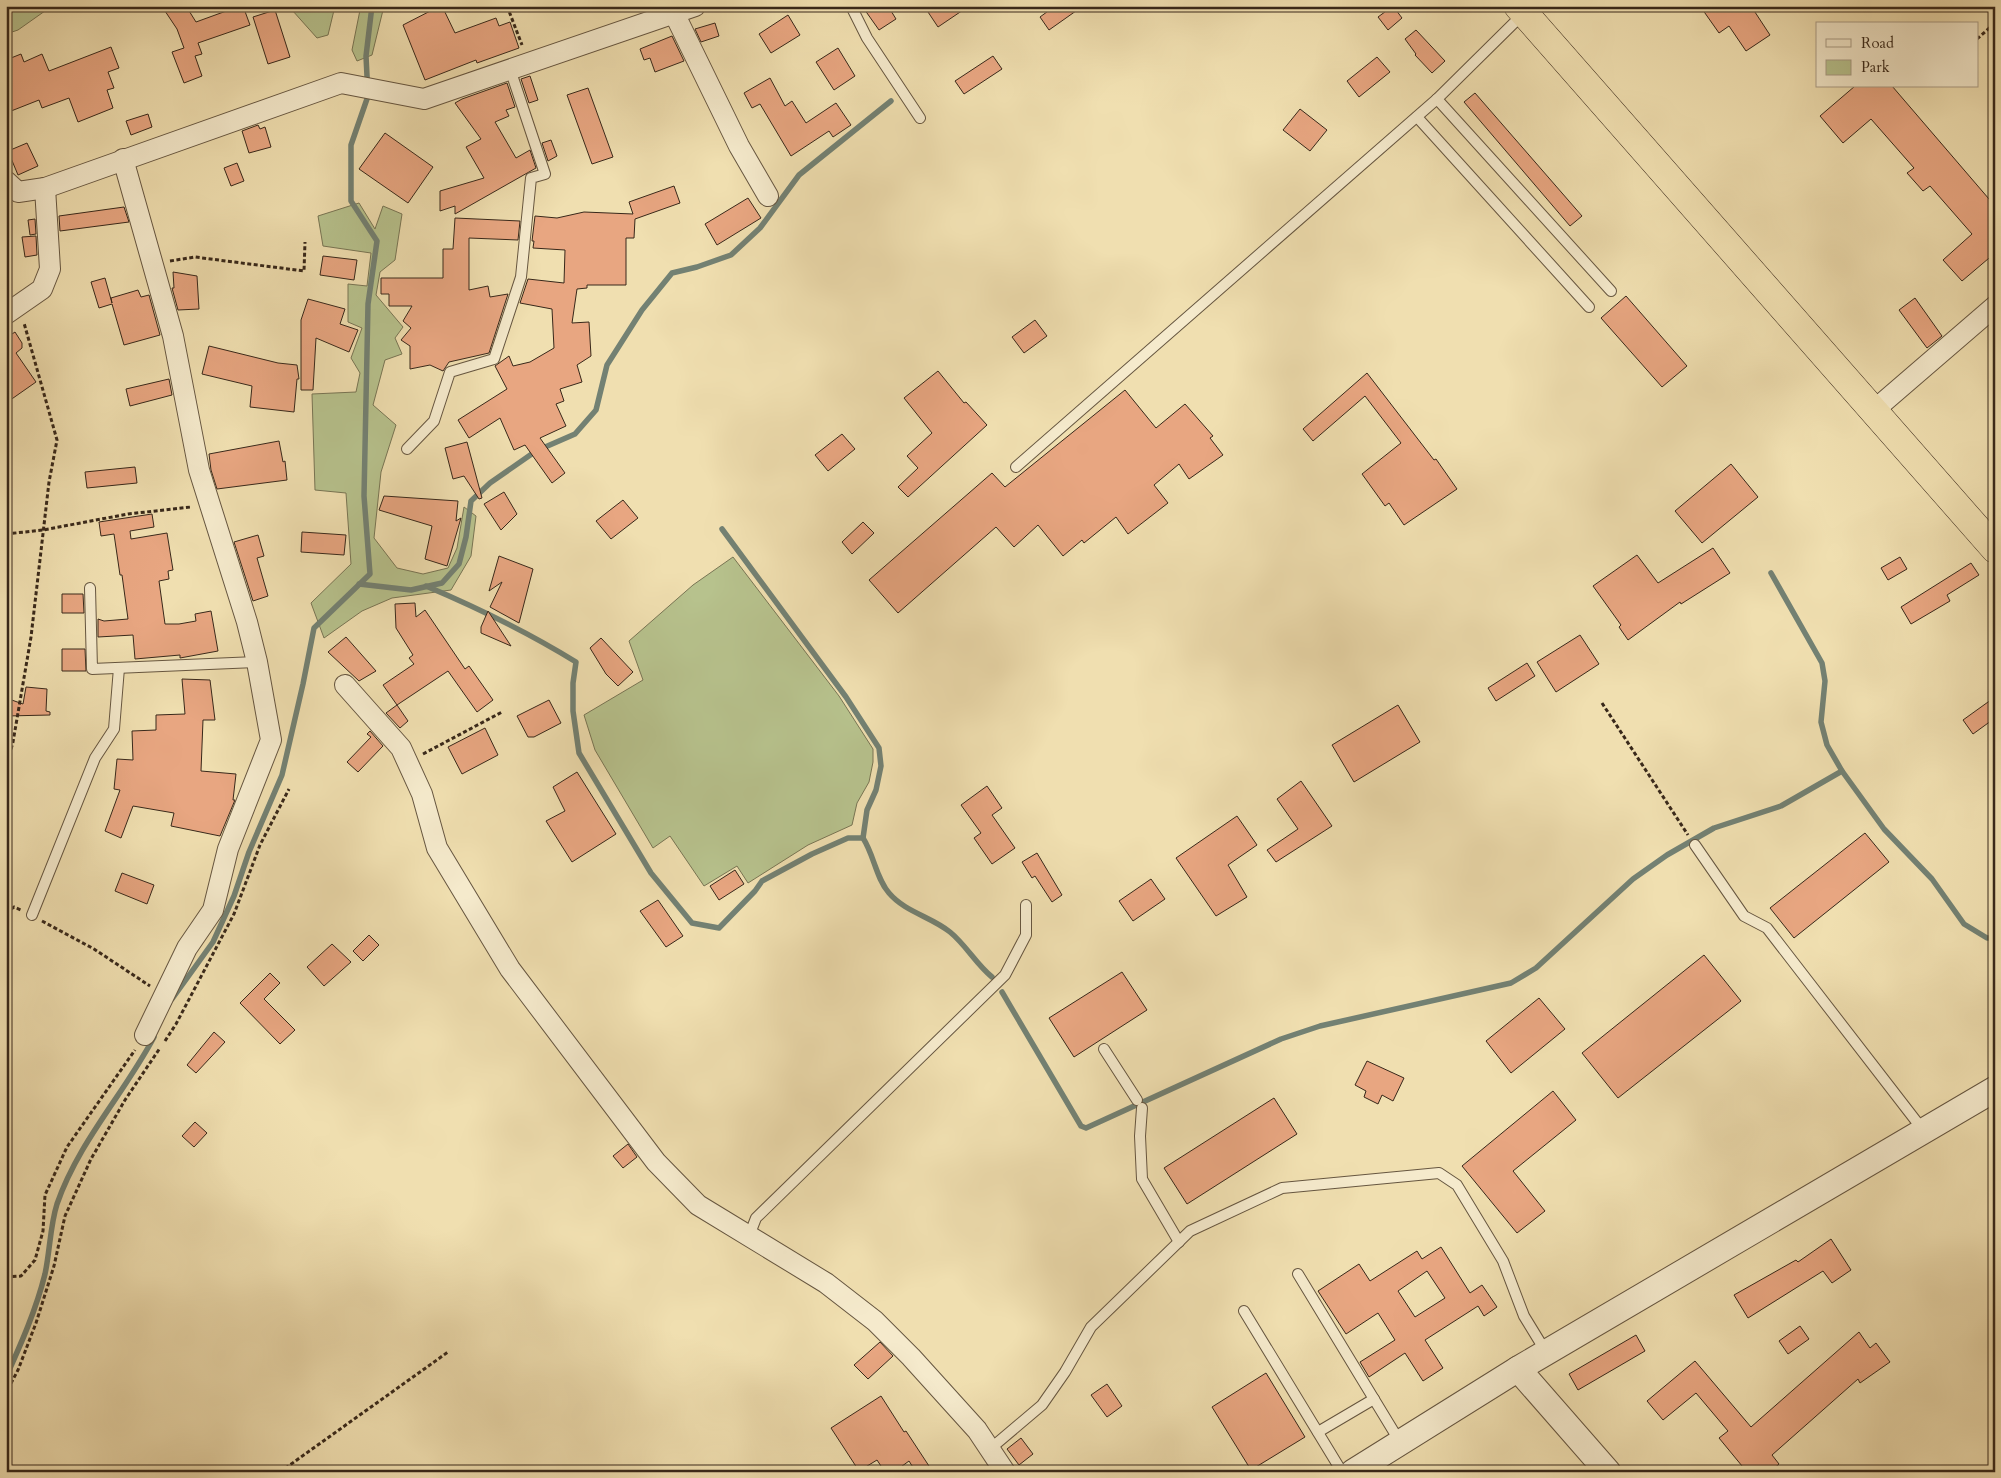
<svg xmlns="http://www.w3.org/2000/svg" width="2001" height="1478" font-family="Cardo,serif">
  <rect width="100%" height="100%" fill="#f0dfb0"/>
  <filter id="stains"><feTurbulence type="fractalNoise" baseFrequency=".004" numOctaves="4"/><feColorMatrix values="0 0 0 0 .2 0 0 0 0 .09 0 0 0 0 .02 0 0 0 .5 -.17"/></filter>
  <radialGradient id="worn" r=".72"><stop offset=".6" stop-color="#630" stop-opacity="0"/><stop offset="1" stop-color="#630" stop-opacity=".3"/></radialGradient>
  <g fill="#b7c28d" stroke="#787554">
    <polygon points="6,6 52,6 18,30 6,34"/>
    <polygon points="292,6 335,6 328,35 317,38 292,10"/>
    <polygon points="353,6 384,6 372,55 357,61 352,50 360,10"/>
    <polygon points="359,203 375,229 383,206 402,214 395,260 380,272 376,295 403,327 395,338 402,354 385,360 373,405 396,425 381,472 374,538 397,568 423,574 448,568 457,548 464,507 476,516 471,556 451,590 392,598 362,611 324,638 311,603 351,564 346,493 315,490 312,394 356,392 360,373 351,358 362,328 348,322 348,284 367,286 371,253 323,246 318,216"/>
    <polygon points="733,557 839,696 873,749 873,762 869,782 857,803 852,825 808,845 748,883 737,866 704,886 670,836 653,848 595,750 584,715 643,680 629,641 693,585"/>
  </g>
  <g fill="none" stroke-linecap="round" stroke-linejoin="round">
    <g stroke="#738173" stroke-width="5.5">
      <polyline points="722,529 846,697 879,748 881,766 876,790 867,810 863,838"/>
      <polyline points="1771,573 1822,663 1825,681 1821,722 1827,745 1842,771 1884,829 1932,879 1964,924 1987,938 1995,938"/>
      <polyline points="359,584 411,590 442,583 459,564 466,537 471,501 490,483 536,451 575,434 596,410 607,365 642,310 672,273 697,267 731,255 760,228 799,175 891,101"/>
      <path d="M426,586C478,608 529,633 576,662L573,683V711L579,753L651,873L692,923L719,928L755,891L762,881L812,854L848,838H863C874,855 876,878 889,893C905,912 932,917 950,932C966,945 976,964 992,977"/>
      <polyline points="1002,992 1081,1126 1086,1128 1281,1039 1320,1026 1511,983 1536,968 1633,879 1667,855 1714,828 1781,806 1842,771"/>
      <polyline points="172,999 213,942 234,896 249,852 282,775 303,684 314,628 370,574 364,496 368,304 377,241 351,201 351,145 368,96 366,56 372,6"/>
      <path d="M6,1377C21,1344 36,1310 45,1274C50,1251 50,1226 57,1204C79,1141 124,1094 154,1037"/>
    </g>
  </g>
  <g fill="#e8a681" stroke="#38281a" fill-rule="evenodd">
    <polygon points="174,6 186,6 196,22 229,10 228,6 243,6 250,25 198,43 202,54 195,56 202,76 184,83 172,52 184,48 177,29 165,11"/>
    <polygon points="440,6 442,6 455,33 496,18 499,26 510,22 519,48 477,63 476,60 425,80 403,25"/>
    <polygon points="862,6 888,6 896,19 879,30"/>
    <polygon points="924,6 969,6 938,27"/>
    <polygon points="1055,6 1083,6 1049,30 1040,17"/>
    <polygon points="1393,6 1402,18 1388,30 1378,17"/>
    <polygon points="1700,6 1751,6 1770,35 1746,51 1729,26 1719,33"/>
    <polygon points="275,10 290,57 268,64 253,17"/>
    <polygon points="788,15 800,35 771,53 759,34"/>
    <polygon points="715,23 719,36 701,42 695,29"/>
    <polygon points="1416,30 1445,61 1432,73 1415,55 1416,54 1405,39"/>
    <polygon points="672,36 684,61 655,72 650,58 644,60 640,49"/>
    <polygon points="111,47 119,68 108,72 114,88 107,90 113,108 78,122 69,98 42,108 39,100 6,113 6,60 21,54 24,62 42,54 49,71"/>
    <polygon points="838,48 855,76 834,90 816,62"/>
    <polygon points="993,56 1002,69 964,94 955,81"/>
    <polygon points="1377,57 1390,72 1359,97 1347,81"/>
    <polygon points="530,76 538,100 529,103 521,79"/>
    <polygon points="770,78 785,106 792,101 806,123 836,103 851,125 833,137 829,131 791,156 760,104 752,108 744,93"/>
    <polygon points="507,83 515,107 506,110 509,116 495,122 516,158 530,150 536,168 455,214 455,206 440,211 440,191 484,178 466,147 481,139 455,103 462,99"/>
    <polygon points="1855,86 1892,86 1995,206 1995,253 1962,281 1943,260 1972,234 1930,186 1923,191 1907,173 1914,168 1871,119 1843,143 1820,116"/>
    <polygon points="588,88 613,157 592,164 567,95"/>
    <polygon points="1475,93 1582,216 1570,226 1464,102"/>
    <polygon points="1300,109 1327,130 1310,151 1283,130"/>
    <polygon points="148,114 152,127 131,135 126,121"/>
    <polygon points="258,125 260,129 265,127 271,147 249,153 242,131"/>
    <polygon points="385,133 433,167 408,203 359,169"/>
    <polygon points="551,140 557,156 548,161 542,143"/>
    <polygon points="27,143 38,166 18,175 8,151"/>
    <polygon points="237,163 244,181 231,186 224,168"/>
    <polygon points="674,186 680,203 635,219 634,238 626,238 626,285 587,285 587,288 577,289 572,323 589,322 591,356 577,365 582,382 560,389 564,401 556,404 566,426 540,438 565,473 552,483 525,445 514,450 500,418 469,438 458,420 507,389 495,366 509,356 513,366 530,362 554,348 552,309 520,303 528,279 564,283 565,250 533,248 534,241 532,241 535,216 557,218 584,212 633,214 629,202"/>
    <polygon points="748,198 761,218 717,245 705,224"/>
    <polygon points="124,207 129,222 60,231 59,216"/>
    <polygon points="455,218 520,221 518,240 469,238 469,290 488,286 490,297 508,294 489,353 449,362 443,371 430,365 410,369 410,346 401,340 411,328 403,321 412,306 389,306 389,294 381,294 381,278 443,278 443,249 453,249"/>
    <polygon points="35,219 36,234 30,235 28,220"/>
    <polygon points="36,236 37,255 25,257 22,237"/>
    <polygon points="323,256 357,260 354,280 320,275"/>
    <polygon points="173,272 197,276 199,309 178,310 172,288 174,288"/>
    <polygon points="105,278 112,303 111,298 138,290 141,297 149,295 160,335 124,345 112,304 99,308 91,282"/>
    <polygon points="1626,296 1687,366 1662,387 1601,318"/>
    <polygon points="1915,298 1942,336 1927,348 1899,310"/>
    <polygon points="308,299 345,309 340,324 358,330 349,352 316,338 313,390 301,390 301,320"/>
    <polygon points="1035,320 1047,336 1024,353 1012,337"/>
    <polygon points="15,332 22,343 22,348 16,353 36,382 6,403 6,338"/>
    <polygon points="209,346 278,363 297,365 299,379 297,379 294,412 250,407 252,386 202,374"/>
    <polygon points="938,371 964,403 966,402 987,425 908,497 898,487 918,468 907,456 932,433 904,398"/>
    <polygon points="1367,373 1434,460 1436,459 1457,489 1404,525 1389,503 1385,506 1362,474 1401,443 1365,396 1313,441 1303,429"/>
    <polygon points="169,379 172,395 130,406 126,389"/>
    <polygon points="1125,390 1156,428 1185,404 1213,436 1210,438 1223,455 1189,479 1179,464 1154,485 1168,503 1128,534 1116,517 1084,543 1082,540 1063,556 1038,525 1014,547 996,527 898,613 869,580 992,473 1005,487"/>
    <polygon points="842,434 855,449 828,471 815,455"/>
    <polygon points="279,441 283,462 285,461 287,480 217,489 211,470 209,454"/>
    <polygon points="467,442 482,498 479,499 464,476 453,479 445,448"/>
    <polygon points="1731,464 1758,497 1702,543 1675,511"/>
    <polygon points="135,467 137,483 87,488 85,472"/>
    <polygon points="504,492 517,514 501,530 484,504"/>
    <polygon points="384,496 458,501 456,521 461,518 447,566 425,559 432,526 379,510"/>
    <polygon points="623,500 638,518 611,539 596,521"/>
    <polygon points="152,514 154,527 130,531 131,539 167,533 173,570 168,571 169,579 159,581 165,624 179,624 196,621 195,614 211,611 218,651 180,658 180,655 135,659 133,635 98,637 98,619 104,621 128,619 122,575 120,575 114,534 101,536 99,522"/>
    <polygon points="863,522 874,533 852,554 842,542"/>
    <polygon points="302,532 346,535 344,555 301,552"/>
    <polygon points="258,535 264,556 257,558 268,596 253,601 234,542"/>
    <polygon points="1713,548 1730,573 1681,604 1680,602 1628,640 1619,627 1621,625 1593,586 1637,555 1658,583"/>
    <polygon points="499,556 533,569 519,623 490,607 502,582 489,591"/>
    <polygon points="1900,557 1907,569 1888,580 1881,568"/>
    <polygon points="1971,563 1979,575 1947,595 1950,601 1911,624 1901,607"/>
    <polygon points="62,594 83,594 84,613 62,613"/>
    <polygon points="415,603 416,617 425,610 465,669 469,666 493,700 477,712 448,671 397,705 383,685 414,664 409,658 413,655 396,628 395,604"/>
    <polygon points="488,611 511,646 481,633 481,627"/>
    <polygon points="1580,635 1599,664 1556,692 1537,662"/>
    <polygon points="346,637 376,671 359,681 328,652"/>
    <polygon points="601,638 633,672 618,686 606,674 590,648"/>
    <polygon points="62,649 85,649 86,671 62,671"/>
    <polygon points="1527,663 1535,676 1496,701 1488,688"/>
    <polygon points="182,679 210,680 215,720 203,720 201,771 236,774 233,800 235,800 220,836 171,826 174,813 133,806 121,838 105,831 120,790 114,789 117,759 133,760 132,731 156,730 156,715 185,714"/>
    <polygon points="26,687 47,689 46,711 50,712 50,715 6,716 6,698 23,704"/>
    <polygon points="1995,697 1995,718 1973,734 1963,720"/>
    <polygon points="549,700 561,723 534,737 528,737 517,716"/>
    <polygon points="397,705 408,721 400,728 386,713"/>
    <polygon points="1398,705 1420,742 1354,782 1332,745"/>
    <polygon points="485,728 498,755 462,774 448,747"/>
    <polygon points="370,731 383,746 358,772 347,762 371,737 367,734"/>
    <polygon points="577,772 616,834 572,862 546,821 565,811 553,787"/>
    <polygon points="1301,781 1332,826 1276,862 1267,850 1298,829 1277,799"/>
    <polygon points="987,786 1002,808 992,815 1015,848 992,864 974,838 981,833 961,805"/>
    <polygon points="1237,816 1257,845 1228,865 1247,897 1216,916 1176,858"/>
    <polygon points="1865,833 1889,862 1794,938 1770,908"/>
    <polygon points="1037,853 1062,895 1052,902 1035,876 1032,878 1022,862"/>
    <polygon points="735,870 744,884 719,900 710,886"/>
    <polygon points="122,873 154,885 147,904 115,891"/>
    <polygon points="1151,879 1165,899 1133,921 1119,901"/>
    <polygon points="658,900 683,936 666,947 640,911"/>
    <polygon points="369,935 379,945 363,961 353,951"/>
    <polygon points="332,944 351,962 324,986 307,967"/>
    <polygon points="1704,955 1741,1001 1618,1098 1582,1053"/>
    <polygon points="1122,972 1147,1010 1074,1057 1049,1018"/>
    <polygon points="270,973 280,983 264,999 295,1030 280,1044 240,1003"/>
    <polygon points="1539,998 1565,1029 1511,1073 1486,1041"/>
    <polygon points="214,1032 225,1042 196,1073 187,1065"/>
    <polygon points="1367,1061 1404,1078 1393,1101 1382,1095 1378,1104 1364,1097 1366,1091 1355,1085"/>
    <polygon points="1553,1091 1576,1120 1513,1171 1545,1211 1517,1233 1462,1166"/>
    <polygon points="1274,1098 1297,1134 1187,1204 1164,1168"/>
    <polygon points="195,1122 207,1133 194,1147 182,1136"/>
    <polygon points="628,1144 637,1157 623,1168 613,1156"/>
    <polygon points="1831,1239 1851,1270 1832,1283 1823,1271 1748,1318 1734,1295 1796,1260 1798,1262"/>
    <path d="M1441,1247L1470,1293L1482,1285L1497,1307L1484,1316L1478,1306L1425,1340L1443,1368L1423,1381L1405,1353L1369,1377L1360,1362L1395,1340L1378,1313L1346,1334L1318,1291L1359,1264L1370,1281L1417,1251L1422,1259ZM1427,1271L1445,1298L1415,1317L1398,1291Z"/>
    <polygon points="1800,1326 1809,1339 1788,1354 1779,1341"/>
    <polygon points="1859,1332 1870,1348 1876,1343 1890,1362 1860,1383 1858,1379 1772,1455 1779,1464 1770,1472 1747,1472 1719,1438 1728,1431 1696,1393 1663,1420 1647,1401 1695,1361 1751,1427"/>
    <polygon points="1636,1335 1645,1351 1578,1390 1569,1374"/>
    <polygon points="880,1342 893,1356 868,1379 854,1365"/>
    <polygon points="1266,1373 1305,1437 1251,1470 1212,1407"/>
    <polygon points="1107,1384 1122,1406 1107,1417 1091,1395"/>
    <polygon points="881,1396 904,1432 906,1431 929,1466 920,1472 916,1472 909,1461 894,1472 885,1472 877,1460 859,1471 831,1428"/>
    <polygon points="1021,1438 1033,1454 1019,1465 1007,1449"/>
  </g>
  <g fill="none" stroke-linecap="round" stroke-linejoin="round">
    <g stroke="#665640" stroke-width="12">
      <g id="service">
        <polyline points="851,6 867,38 920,118"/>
        <polyline points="1437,99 1611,291"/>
        <polyline points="1417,117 1589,307"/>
        <polyline points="407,449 434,421 450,372 494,359 521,277 531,178 545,174 510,69"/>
        <polyline points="1016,467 1437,99 1524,13"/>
        <polyline points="90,588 92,669 257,662"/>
        <polyline points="1695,845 1744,916 1767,928 1923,1130"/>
        <polyline points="32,915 95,758 114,729 119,668"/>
        <polyline points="1104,1049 1137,1100"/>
        <polyline points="1142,1108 1140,1136 1142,1179 1179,1242"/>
        <polyline points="749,1236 756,1218 1005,975 1026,935 1026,905"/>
        <polyline points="1298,1274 1400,1442"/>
        <polyline points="1244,1311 1342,1472"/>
        <polyline points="1318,1432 1374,1399"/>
        <polyline points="990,1449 1042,1405 1065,1372 1091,1327 1190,1231 1282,1188 1439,1173 1457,1185 1503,1261 1524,1316 1546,1352"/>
      </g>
    </g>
    <g stroke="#665640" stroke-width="22">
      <g id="minor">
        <polyline points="674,13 739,146 768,196"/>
        <polyline points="123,159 173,336 199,470 247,622 257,662 271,740 228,849 213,910 187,948 145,1035"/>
        <polyline points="6,181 18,192 45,188 341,83 424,99 695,6"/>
        <polyline points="6,314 42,289 50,269 45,188"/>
        <polyline points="1872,412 1995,306"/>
        <polyline points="345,685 401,748 422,794 437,848 510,969 656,1162 698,1205 826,1283 875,1321 911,1357 977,1430 1005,1472"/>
      </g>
    </g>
    <g stroke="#665640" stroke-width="27">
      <g id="tertiary">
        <polyline points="1518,1369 1608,1472"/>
        <polyline points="1353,1472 1518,1369 1995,1089"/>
      </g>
    </g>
    <g stroke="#38281a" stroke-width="29">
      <polyline id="trunk" points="1518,6 1995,549"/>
    </g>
    <g stroke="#38281a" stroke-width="3" stroke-dasharray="4 2.5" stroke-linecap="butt">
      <polyline points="507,6 522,45"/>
      <polyline points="1977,39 1995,23"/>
      <polyline points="170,261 195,257 304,271 305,242"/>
      <polyline points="6,534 43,530 128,514 191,507"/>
      <polyline points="1602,703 1688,835"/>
      <polyline points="423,754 502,712"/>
      <polyline points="6,768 13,742 31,637 49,482 57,440 24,323"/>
      <polyline points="6,913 14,907 21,910"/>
      <polyline points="42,921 94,949 150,986"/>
      <polyline points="165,1041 176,1024 234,914 260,845 289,789"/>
      <polyline points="6,1277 21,1276 35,1260 43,1231 45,1195 67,1147 135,1050"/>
      <polyline points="6,1402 8,1389 18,1370 36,1323 54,1266 65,1216 91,1159 125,1100 160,1048"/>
      <polyline points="280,1472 448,1352"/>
    </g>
    <use href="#service" stroke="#f5eacc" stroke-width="10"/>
    <use href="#minor" stroke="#f5eacc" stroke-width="20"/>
    <use href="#tertiary" stroke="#f5eacc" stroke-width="25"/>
    <use href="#trunk" stroke="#f0dfb0" stroke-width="28"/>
  </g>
  <rect width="2001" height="1478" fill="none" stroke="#f0dfb0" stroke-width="25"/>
  <rect x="8" y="8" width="1986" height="1463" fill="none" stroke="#38281a" stroke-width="2.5"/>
  <rect x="12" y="12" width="1976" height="1453" fill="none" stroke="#38281a"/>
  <rect x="1816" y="22" width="162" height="65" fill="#f5eacc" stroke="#a99c85"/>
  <rect x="1826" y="39" width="25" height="8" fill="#f5eacc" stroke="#a99c85"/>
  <text x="1861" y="48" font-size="15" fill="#38281a">Road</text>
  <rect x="1826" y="60" width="25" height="15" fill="#b7c28d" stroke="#a99c85"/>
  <text x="1861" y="72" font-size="15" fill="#38281a">Park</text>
  <rect width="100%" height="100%" filter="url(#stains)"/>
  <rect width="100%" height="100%" fill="url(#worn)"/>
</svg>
